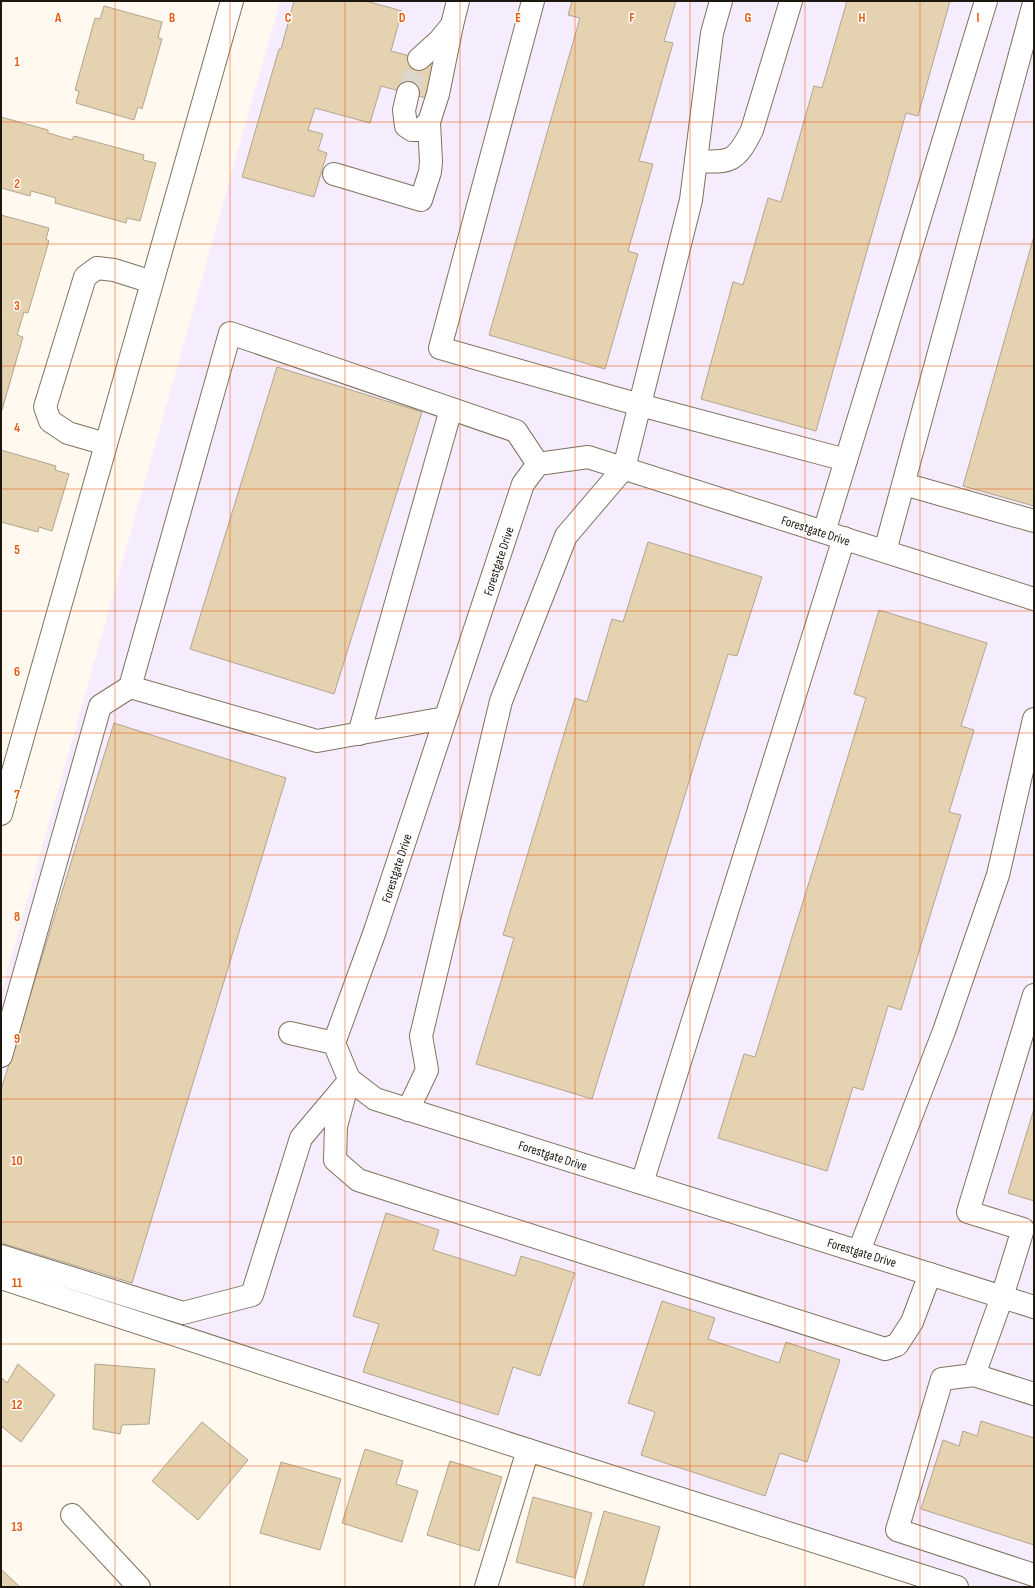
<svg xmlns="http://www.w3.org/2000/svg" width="1035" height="1588" font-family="'Sofia Sans Condensed',sans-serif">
  <rect width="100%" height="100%" fill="#fff9f0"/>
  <polygon fill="#f5ecfd" points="280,1 1034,1 1034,1587 976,1587 1,1272 1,993"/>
  <g fill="#e5d2b0" stroke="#b2a58e">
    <polygon points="294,1 366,1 402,11 391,51 436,63 426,98 381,86 370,123 315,108 308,130 323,134 318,150 327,153 314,197 242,177 279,49 281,49"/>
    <polygon points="572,1 676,1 664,41 673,43 639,161 653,164 628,251 638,254 605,369 489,335 580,18 568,15"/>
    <polygon points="847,1 950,1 918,116 906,113 816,431 701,399 733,282 743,285 768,198 781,202 814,86 822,88"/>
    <polygon points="104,6 162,22 158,38 162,39 142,109 138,107 134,120 76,103 79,91 75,90 95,18 100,19"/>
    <polygon points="1,117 48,130 48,133 72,140 74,136 144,155 143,160 156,163 140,221 127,218 126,223 55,203 56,198 31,191 30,196 1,188"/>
    <polygon points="1,215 49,228 46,239 49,241 28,313 24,312 17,335 23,337 2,410"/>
    <polygon points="1034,236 1034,506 963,486"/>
    <polygon points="277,367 422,412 334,694 190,649"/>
    <polygon points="1,450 56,466 55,470 69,474 52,531 39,527 38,532 1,522"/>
    <polygon points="648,542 762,577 737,656 728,654 592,1099 476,1064 514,938 503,935 575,698 587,702 612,619 623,622"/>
    <polygon points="879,610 987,643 961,726 974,730 949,812 961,815 901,1010 888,1006 863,1090 853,1087 827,1171 718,1138 744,1054 755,1057 866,698 854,694"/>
    <polygon points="114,723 286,778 132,1283 1,1243 1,1090"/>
    <polygon points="1034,1109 1034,1201 1008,1193"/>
    <polygon points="386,1213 439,1230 433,1250 515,1276 521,1256 575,1273 540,1376 513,1367 498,1415 363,1372 379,1324 353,1316"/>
    <polygon points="662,1301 715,1318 708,1339 779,1363 786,1342 840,1360 807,1462 780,1453 765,1496 641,1455 655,1412 628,1403"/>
    <polygon points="18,1364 55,1395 21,1442 1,1426 1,1377 7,1383"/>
    <polygon points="95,1364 155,1369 149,1424 122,1425 120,1434 93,1429"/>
    <polygon points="981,1421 1034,1438 1034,1545 921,1509 943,1440 959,1446 963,1431 977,1436"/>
    <polygon points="202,1422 248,1460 198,1520 152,1481"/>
    <polygon points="365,1449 403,1461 396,1484 418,1491 402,1542 342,1523"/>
    <polygon points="450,1461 502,1477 479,1551 427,1535"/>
    <polygon points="281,1462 341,1479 320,1550 260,1533"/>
    <polygon points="533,1497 592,1513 575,1578 516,1562"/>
    <polygon points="604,1511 660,1527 643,1587 583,1587"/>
    <polygon points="1,1569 20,1587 1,1587"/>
  </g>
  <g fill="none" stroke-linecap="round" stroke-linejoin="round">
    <polyline stroke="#ddd7ce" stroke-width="22" stroke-dasharray="22 11" stroke-linecap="butt" points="408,93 419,59"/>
    <g stroke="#7f735d" stroke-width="24">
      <g id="minor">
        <polyline points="533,1 440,348 640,405 846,460 824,532"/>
        <polyline points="419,59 439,41 452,25 458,1"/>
        <polyline points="408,93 404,110 406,126 412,130 420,130 429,122 438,94 452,25"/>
        <path d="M696,161C731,163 736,162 752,130L791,1"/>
        <polyline points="334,174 421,200 430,172 431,162 429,122"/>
        <polyline points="106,444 68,433 50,421 45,407 85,277 97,268 114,270 152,282"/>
        <polyline points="846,460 986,1"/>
        <polyline points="904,484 1034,521"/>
        <polyline points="885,551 1034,3"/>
        <polyline points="1034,599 588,457 538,464 523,484 375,931 334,1043 349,1079 375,1099 1034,1307"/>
        <polyline points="445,718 317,741 130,687 230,333 516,431 538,464"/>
        <polyline points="359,734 451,409"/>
        <polyline points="1,814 232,1"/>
        <polyline points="290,1033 334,1043"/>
        <polyline points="1,1056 100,706 130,687"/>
        <polyline points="349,1079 336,1126 335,1160 358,1180 885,1349 897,1345 912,1322 930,1274"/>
        <polyline points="408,1110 427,1070 421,1036 501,701 566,536 624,468 691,200 712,33 721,1"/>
        <polyline points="642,1183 844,538"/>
        <polyline points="859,1251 944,1031 998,875 1034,719"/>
        <polyline points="1,1256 183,1313 252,1295 301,1138 344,1087"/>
        <polyline points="1,1278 528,1450 957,1587"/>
        <polyline points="974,1375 1002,1297 1023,1229 968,1212 1034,995"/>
        <polyline points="1034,1394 974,1375 942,1379 897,1530 1034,1575"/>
        <polyline points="72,1515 139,1587"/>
        <polyline points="486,1587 528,1450"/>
      </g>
    </g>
    <use href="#minor" stroke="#fff" stroke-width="22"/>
  </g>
  <path fill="none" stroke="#e8590c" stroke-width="1" stroke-opacity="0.55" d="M115,1V1587M230,1V1587M345,1V1587M460,1V1587M575,1V1587M690,1V1587M805,1V1587M920,1V1587M1,122H1034M1,244H1034M1,366H1034M1,489H1034M1,611H1034M1,733H1034M1,855H1034M1,977H1034M1,1099H1034M1,1222H1034M1,1344H1034M1,1466H1034"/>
  <g text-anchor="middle" stroke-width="3" stroke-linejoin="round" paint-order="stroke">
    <g font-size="13" fill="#1d180f" stroke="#fff">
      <text transform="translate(816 530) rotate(18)" y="5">Forestgate Drive</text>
      <text transform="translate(498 561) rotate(-72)" y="5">Forestgate Drive</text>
      <text transform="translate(396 868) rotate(-72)" y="5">Forestgate Drive</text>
      <text transform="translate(553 1155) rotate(18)" y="5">Forestgate Drive</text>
      <text transform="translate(862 1252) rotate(17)" y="5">Forestgate Drive</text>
    </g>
  </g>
  <g font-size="13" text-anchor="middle" font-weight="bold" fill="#e8590c" stroke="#fff" stroke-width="3" stroke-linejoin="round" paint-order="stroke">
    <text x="58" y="22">A</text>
    <text x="172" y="22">B</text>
    <text x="288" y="22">C</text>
    <text x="402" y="22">D</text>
    <text x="518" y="22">E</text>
    <text x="632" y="22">F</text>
    <text x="748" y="22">G</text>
    <text x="862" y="22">H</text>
    <text x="978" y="22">I</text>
    <text x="17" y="66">1</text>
    <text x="17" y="188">2</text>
    <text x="17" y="310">3</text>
    <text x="17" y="432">4</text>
    <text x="17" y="554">5</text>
    <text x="17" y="676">6</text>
    <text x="17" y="799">7</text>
    <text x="17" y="921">8</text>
    <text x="17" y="1043">9</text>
    <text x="17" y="1165">10</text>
    <text x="17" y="1287">11</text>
    <text x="17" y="1409">12</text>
    <text x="17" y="1531">13</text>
  </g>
  <rect width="1035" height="1588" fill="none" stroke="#1d180f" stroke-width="4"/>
</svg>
